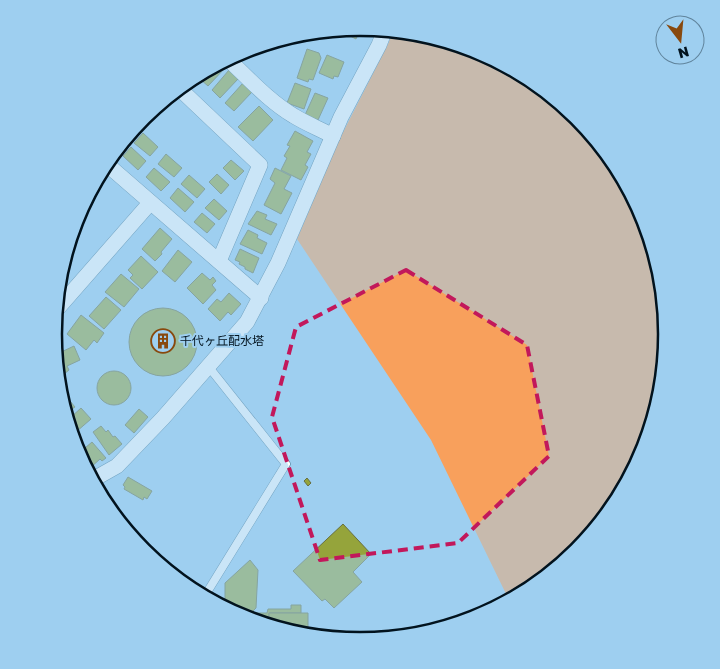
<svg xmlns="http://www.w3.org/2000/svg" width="720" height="669" font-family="'Golos Text','Noto Sans JP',sans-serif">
  <rect width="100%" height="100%" fill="#9ecff0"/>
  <polygon fill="#f8a05c" points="392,34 478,51 577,118 644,217 667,335 644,452 577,552 508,598 431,440 297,239 338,142 388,44"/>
  <g fill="#95a43b" stroke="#676f40">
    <polygon points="361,28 356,39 340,31 360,28"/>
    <polygon points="307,49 319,53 321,58 313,80 309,79 308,82 297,78"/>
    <polygon points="327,55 344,62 338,77 334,76 333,79 319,73"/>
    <polygon points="223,64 226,67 208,86 200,79"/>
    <polygon points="229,70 238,79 220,98 212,90"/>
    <polygon points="243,83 252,92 234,111 225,103"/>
    <polygon points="295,83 311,89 304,109 287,103"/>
    <polygon points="315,93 328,98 318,120 305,115"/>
    <polygon points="259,106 273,120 253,141 238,127"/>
    <polygon points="295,131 313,141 307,152 311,154 305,165 308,167 301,180 281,170 287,158 284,156 290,146 287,145"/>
    <polygon points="143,133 158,147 150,156 134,143"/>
    <polygon points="131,147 146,161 138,170 123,156"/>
    <polygon points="166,154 182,168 174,177 158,164"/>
    <polygon points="231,160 244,171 235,180 223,168"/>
    <polygon points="154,168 170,182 161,191 146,177"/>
    <polygon points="275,168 291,176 284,189 292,193 281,214 264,205 275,183 270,179"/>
    <polygon points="217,174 229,185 221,194 209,182"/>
    <polygon points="189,175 205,189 197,198 181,184"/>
    <polygon points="178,188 194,202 185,212 170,198"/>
    <polygon points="214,199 227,211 219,220 205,208"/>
    <polygon points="257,211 267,215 265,219 277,224 271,235 248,224"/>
    <polygon points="202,213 215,224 207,233 194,222"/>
    <polygon points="160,228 172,239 161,252 162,254 155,261 142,249"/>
    <polygon points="248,230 258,235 257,238 267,243 262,254 240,244"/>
    <polygon points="240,249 259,258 253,273 245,269 245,267 239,264 240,262 235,260"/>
    <polygon points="178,250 192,262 175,282 162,271"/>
    <polygon points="141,256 158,272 142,289 130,278 133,275 128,270"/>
    <polygon points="202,273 210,280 213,277 216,281 212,285 216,290 203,304 187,288"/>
    <polygon points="121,274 139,289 124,307 105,292"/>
    <polygon points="229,293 241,304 231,315 228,312 220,321 208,309 217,299 221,302"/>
    <polygon points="106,297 121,310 104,329 89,316"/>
    <circle cx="163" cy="342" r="34"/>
    <polygon points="81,315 104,333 97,343 94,340 86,350 67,334"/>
    <polygon points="74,346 80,360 67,366 69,370 63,375 61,372 57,354"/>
    <circle cx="114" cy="388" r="17"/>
    <polygon points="65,395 75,407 69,411 68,410"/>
    <polygon points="81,408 91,419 76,432 72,430 70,418"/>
    <polygon points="139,409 148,417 134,433 125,425"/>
    <polygon points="101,426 106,432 108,430 113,437 115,436 122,444 109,455 93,432"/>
    <polygon points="92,442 106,458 102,461 100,459 90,468 77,452 83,446 85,448"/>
    <polygon points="128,477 152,491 147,499 144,497 143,500 124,489 125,487 123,485"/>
    <polygon points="307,478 311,483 308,486 304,481"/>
    <polygon points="343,524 371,554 353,572 362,582 334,608 325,599 322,601 293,571"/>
    <polygon points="250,560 258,570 256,608 245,619 225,605 225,583"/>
    <polygon points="291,605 301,605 301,613 269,613 269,617 256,617 252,620 247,619 250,616 254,616 254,613 267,613 268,609 291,609"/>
    <polygon points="269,613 308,613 308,631 252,620 256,617 269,617"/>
  </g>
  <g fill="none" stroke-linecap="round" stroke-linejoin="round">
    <g stroke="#3f6f8b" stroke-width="9">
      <polyline id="lane" points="206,594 286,464 208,366"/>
    </g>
    <g stroke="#3f6f8b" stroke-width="16">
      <g id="street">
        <path d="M229,60C249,79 270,102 294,116C307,124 320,129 333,136"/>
        <polyline points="182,91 260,165 219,261"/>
        <polyline points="110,167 261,298"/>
        <polyline points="58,308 150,203"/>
        <polyline points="94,479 117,466 163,418 247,322 278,263 341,117 379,45 384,32"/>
      </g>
    </g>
    <use href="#lane" stroke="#fff" stroke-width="8"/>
    <use href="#street" stroke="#fff" stroke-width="15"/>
  </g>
  <path d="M0 0H720V669H0ZM406,270L527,345L549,456L458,543L320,560L272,417L296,327Z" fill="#9ecff0" fill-opacity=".55" fill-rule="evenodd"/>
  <path fill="none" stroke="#c2185b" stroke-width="4" stroke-dasharray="10 6" stroke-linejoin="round" d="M406,270L527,345L549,456L458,543L320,560L272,417L296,327Z"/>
  <defs>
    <g id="building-ring" transform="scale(1.25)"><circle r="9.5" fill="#9ecff0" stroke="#88490e" stroke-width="1.5"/><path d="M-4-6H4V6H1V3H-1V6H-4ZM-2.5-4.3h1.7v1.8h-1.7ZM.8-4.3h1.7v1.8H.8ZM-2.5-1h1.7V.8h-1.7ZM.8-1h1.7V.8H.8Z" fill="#88490e"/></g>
  </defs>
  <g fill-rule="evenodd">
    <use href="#building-ring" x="163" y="341"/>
  </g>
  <g text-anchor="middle" stroke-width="4" stroke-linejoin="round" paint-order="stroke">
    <g font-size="12" fill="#02131e" stroke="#9ecff0" text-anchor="start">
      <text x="180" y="345">千代ヶ丘配水塔</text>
    </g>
  </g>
  <path d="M0 0H720V669H0ZM62 334a298 298 0 1 1 596 0a298 298 0 1 1-596 0Z" fill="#9ecff0" fill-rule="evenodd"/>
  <path fill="none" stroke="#02131e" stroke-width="2.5" d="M62 334a298 298 0 1 1 596 0a298 298 0 1 1-596 0Z"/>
  <g transform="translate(680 40) rotate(164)"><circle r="24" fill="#9ecff0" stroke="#60849c"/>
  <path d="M0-4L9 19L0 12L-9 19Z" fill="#88490e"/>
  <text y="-8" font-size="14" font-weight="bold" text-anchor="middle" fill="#02131e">N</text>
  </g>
</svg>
